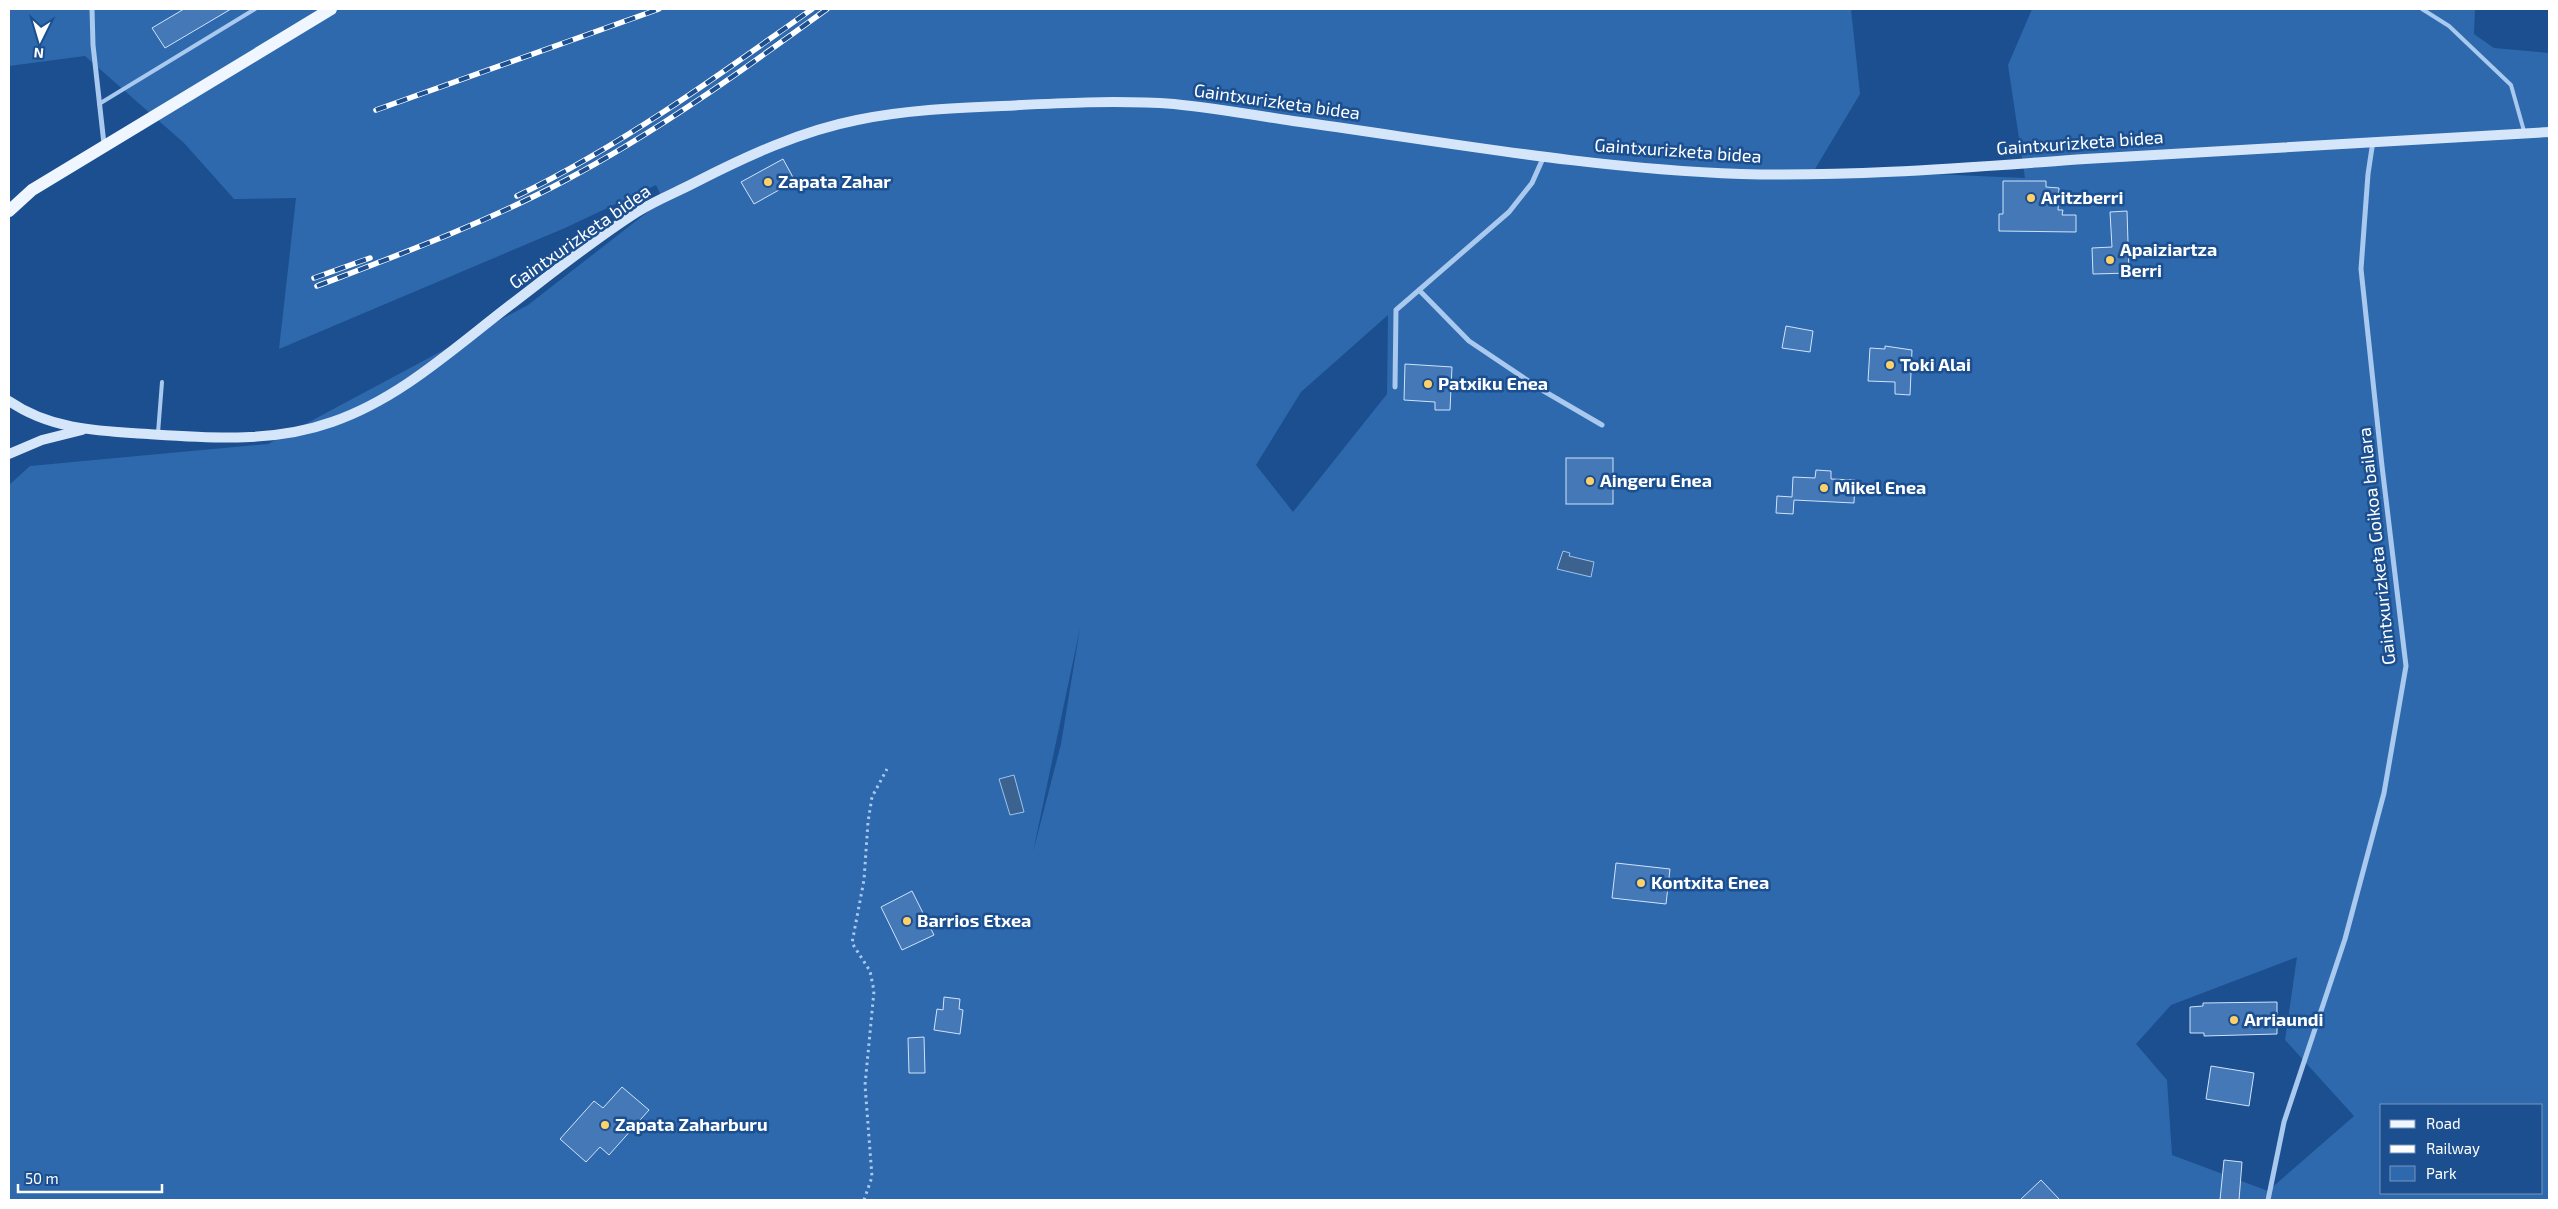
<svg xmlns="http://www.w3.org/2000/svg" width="2558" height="1209" font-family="'Exo 2',sans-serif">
  <rect width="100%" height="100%" fill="#1b4f8f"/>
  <path fill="#2e69ad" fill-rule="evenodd" d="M9,9H1851L1860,94L1815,169L2025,178L2008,65L2032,9H2475L2474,34L2494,48L2549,53V1200H9V485L30,466L268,444L528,305L663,200L656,185L565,228L279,349L296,198L234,199L184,143L85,56L9,66ZM1388,315L1387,394L1293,512L1256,465L1301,392ZM1080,628L1061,744L1033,852ZM2297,957L2285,1040L2354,1116L2268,1191L2172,1155L2167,1080L2136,1044L2171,1005ZM2382,1105H2542V1193H2382Z"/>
  <g fill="#3c6290" stroke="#9cc4f0">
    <polygon points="1563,551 1570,553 1569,556 1594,562 1591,577 1557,569"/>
    <polygon points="1014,775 1024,812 1010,815 999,779"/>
  </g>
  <g fill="#4478b7" stroke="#cfe3fa">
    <polygon points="184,9 231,9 165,48 152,28"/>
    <polygon points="783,159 795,181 754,204 741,182"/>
    <polygon points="2003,181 2046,181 2046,187 2059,188 2058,210 2063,210 2062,215 2076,215 2076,232 1999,231 1999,214 2003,214"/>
    <polygon points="2127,211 2129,273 2093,274 2092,248 2112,247 2110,212"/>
    <polygon points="1786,326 1813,331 1810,352 1782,348"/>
    <polygon points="1885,346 1912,350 1910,395 1895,394 1895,382 1868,381 1870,348 1885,349"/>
    <polygon points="1405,364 1452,367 1450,410 1435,410 1435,402 1404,400"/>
    <rect x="1566" y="458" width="47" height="46"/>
    <polygon points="1816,470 1831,471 1831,479 1855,480 1854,503 1794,500 1793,514 1776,513 1777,496 1792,497 1793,477 1815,478"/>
    <polygon points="1616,863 1670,869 1666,904 1612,898"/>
    <polygon points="912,891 934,935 902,950 881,907"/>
    <polygon points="944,997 960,999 959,1009 963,1010 960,1034 934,1030 937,1009 943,1010"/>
    <polygon points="2277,1002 2277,1034 2204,1036 2204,1033 2190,1033 2190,1007 2203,1006 2203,1003"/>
    <polygon points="924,1037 925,1073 909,1073 908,1038"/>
    <polygon points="2211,1066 2254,1073 2249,1106 2206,1099"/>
    <polygon points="622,1087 649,1110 609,1155 600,1147 586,1162 560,1139 594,1101 603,1108"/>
    <polygon points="2224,1160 2242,1162 2239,1200 2220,1200"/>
    <polygon points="2041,1180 2060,1200 2020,1200"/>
  </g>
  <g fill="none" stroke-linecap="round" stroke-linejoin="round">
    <polyline stroke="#a9c9ee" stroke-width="3" stroke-dasharray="2.5 4" stroke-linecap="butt" points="864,1200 872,1177 865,1085 874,991 870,971 852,943 864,880 868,822 872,797 887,769"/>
    <g stroke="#a9c9ee" stroke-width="4">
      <polyline points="2422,9 2449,26 2511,85 2524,131"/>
      <polyline points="99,104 255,9"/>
      <polyline points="158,433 162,382"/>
    </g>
    <g stroke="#a9c9ee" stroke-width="5">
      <polyline points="92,9 93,45 104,144"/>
      <polyline points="1419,290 1469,341 1542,390 1602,425"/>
      <polyline points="1395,387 1396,310 1509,212 1532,183 1544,156"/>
      <polyline points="2268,1200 2284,1122 2345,939 2384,793 2406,666 2382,466 2361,269 2368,174 2373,141"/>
    </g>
    <g stroke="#d6e6fa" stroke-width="10">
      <path d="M9,401C51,430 99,431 148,434C210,438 273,443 332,422C399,399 453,349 509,306C551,274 593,240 637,212C656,200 677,192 696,182C747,156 801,131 857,120C905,110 953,108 1002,106C1059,103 1117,100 1174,104C1214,108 1254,115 1293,121C1440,141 1592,169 1741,174C1856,177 1971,167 2085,159C2240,149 2395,140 2549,132"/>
      <polyline points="9,454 42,440 82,430"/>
    </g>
    <polyline stroke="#f0f6ff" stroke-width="12" points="9,211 32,190 331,9"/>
    <g stroke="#fff" stroke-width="5.5">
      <g id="rail">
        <polyline points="376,110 659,9"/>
        <path d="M517,196C622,145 718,76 812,9"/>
        <polyline points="314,278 370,258"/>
        <path d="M317,286C401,254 485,223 564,181C657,132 743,70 827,9"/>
      </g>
    </g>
    <use href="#rail" stroke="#1b4f8f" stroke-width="4" stroke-dasharray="11" stroke-linecap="butt"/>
  </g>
  <g fill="#ffd166" stroke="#1b4f8f" stroke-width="2">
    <circle cx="768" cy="182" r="5"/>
    <circle cx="2031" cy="198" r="5"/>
    <circle cx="2110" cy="260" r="5"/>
    <circle cx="1890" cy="365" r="5"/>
    <circle cx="1428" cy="384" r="5"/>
    <circle cx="1590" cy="481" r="5"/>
    <circle cx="1824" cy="488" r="5"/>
    <circle cx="1641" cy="883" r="5"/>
    <circle cx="907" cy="921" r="5"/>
    <circle cx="2234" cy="1020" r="5"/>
    <circle cx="605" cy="1125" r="5"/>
  </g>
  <g text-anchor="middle" stroke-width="5" stroke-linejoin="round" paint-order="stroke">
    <g font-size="18" fill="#fff" stroke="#1b4f8f">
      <text transform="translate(1277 102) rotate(8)" y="6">Gaintxurizketa bidea</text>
      <text transform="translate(2080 143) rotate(-4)" y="6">Gaintxurizketa bidea</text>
      <text transform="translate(1678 151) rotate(4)" y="6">Gaintxurizketa bidea</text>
      <text transform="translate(580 237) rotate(-35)" y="6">Gaintxurizketa bidea</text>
      <text transform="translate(2377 546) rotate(-96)" y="6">Gaintxurizketa Goikoa bailara</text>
    </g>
    <g font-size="18" font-weight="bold" fill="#fff" stroke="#1b4f8f" text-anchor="start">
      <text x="778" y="188">Zapata Zahar</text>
      <text x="2041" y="204">Aritzberri</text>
      <text x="2120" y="256">Apaiziartza<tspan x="2120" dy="21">Berri</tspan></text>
      <text x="1900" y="371">Toki Alai</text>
      <text x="1438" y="390">Patxiku Enea</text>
      <text x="1600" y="487">Aingeru Enea</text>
      <text x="1834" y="494">Mikel Enea</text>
      <text x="1651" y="889">Kontxita Enea</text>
      <text x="917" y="927">Barrios Etxea</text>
      <text x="2244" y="1026">Arriaundi</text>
      <text x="615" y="1131">Zapata Zaharburu</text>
    </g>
  </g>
  <rect width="2558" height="1209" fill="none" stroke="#ffffff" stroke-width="20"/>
  <rect x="2380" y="1104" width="162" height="90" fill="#1b4f8f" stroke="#7695bc"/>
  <rect x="2390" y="1120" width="25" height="8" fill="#f0f6ff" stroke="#7695bc"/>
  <text x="2426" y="1129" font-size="15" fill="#ffffff">Road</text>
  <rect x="2390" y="1145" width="25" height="8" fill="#ffffff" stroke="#7695bc"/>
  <text x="2426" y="1154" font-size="15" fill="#ffffff">Railway</text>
  <rect x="2390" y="1166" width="25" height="15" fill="#2e69ad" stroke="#7695bc"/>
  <text x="2426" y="1179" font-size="15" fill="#ffffff">Park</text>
  <g transform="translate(40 40) rotate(185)" stroke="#1b4f8f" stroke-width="4" paint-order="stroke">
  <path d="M0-4L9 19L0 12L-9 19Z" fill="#ffffff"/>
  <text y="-8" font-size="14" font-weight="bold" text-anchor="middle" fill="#ffffff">N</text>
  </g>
  <path d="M18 1184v8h144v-8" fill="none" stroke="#ffffff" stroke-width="2.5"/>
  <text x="25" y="1184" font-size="15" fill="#ffffff" stroke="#1b4f8f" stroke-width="4" paint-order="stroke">50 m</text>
</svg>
